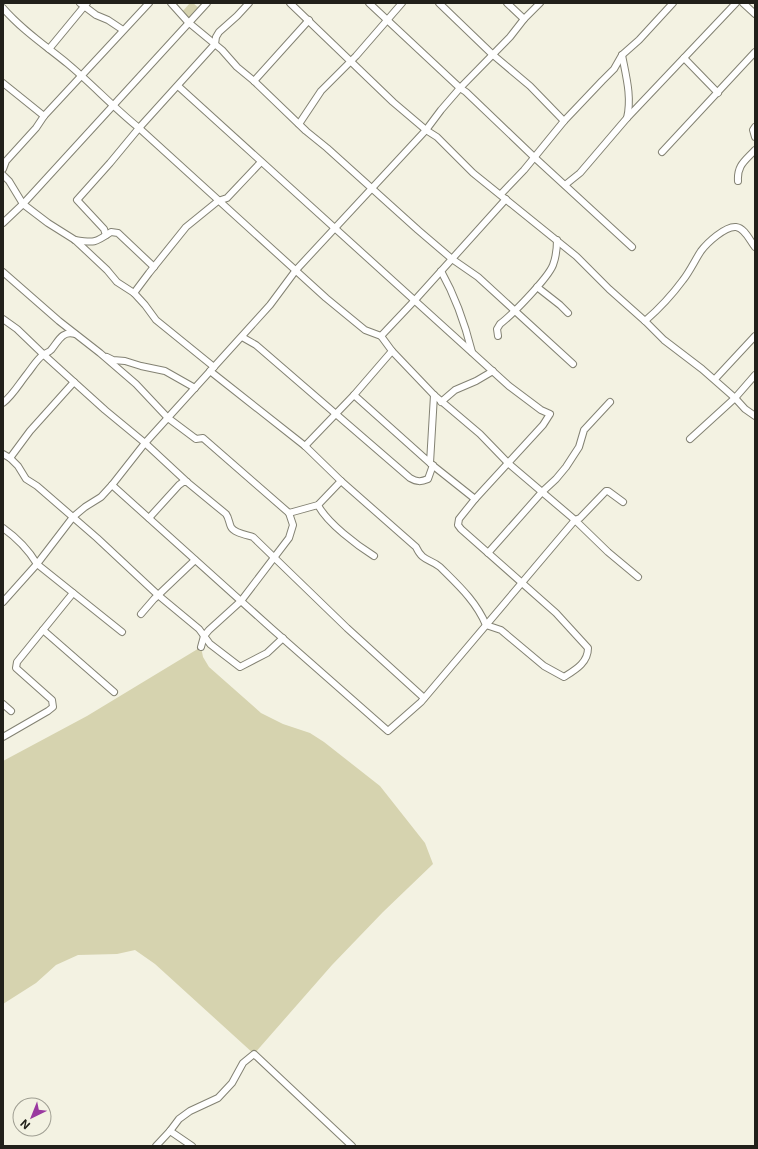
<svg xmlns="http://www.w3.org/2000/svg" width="758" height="1149" font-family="Inter,sans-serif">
  <rect width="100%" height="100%" fill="#f3f2e2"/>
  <g fill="#d6d3af">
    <polygon points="190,3 193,3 200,9 190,21 181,13"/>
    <polygon points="201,647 203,657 209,667 261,713 283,724 310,733 324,742 380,786 425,843 433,864 383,912 332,965 254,1054 155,964 135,950 117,954 78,955 56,965 36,983 3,1004 3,761 87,716"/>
  </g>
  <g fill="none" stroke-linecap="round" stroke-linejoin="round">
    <g stroke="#838273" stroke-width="8">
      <g id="minor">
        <polyline points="80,3 96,15 108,20 123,30"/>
        <polyline points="171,3 188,22 222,50 237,67 254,81 306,131 327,148 418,230 452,259 478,277 573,364"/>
        <polyline points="290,3 393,102 426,130 437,137 473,173 576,256 609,289 645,321 664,340 702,369 735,398 745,409 755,416"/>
        <polyline points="369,3 460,88 466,92 534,157 632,247"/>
        <polyline points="439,3 492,54 530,86 564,121"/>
        <polyline points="507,3 524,19"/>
        <polyline points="743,3 755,14"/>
        <path d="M3,8C22,30 46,46 68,64C92,84 114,108 139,128L326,298L365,330L381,336L392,351L354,395L305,446"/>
        <polyline points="49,49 87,3"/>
        <polyline points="684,58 718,93"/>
        <polyline points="254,81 309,20"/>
        <polyline points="3,83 44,116"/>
        <path d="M178,86L509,386L541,410L550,414L543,425L475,499L459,519L458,525L461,529L556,613L588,648C588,663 575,670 564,677L544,666L501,630L486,625C476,601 458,585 440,567C429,558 423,562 416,547L341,481L305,446L210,371"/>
        <polyline points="627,118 736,3"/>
        <polyline points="299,124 321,91 356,56 402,3"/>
        <polyline points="755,127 753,130 755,137"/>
        <polyline points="662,152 755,52"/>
        <polyline points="3,169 6,161 36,128 44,116 149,3"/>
        <polyline points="3,175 9,181 23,204 48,223 75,240 107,270 117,282 134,293 145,305 156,320 214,367"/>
        <path d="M738,181C737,165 745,161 755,150"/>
        <path d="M565,185L580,173L627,118C632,97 626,76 622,55"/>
        <polyline points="501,194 524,170 564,121 602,81 614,69 622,55 639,40 673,3"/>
        <polyline points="3,223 23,204 207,3"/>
        <polyline points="106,235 104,229 77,200 110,163 139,128 215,44 216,37 219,32 237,16 249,3"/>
        <path d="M75,240C94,243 95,243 111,232L118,233L154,267"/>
        <path d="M441,271C455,296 465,324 472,352"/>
        <polyline points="3,272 59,321 100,353 136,384 168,418 196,439 203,438 289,513"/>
        <polyline points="537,287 560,305 568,313"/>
        <polyline points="134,293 149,273 186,227 218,201 227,198 261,162"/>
        <path d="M3,319L17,329L43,354L105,410L145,443L187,482L226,514C229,518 229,523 231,527C234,533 247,535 253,537L347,628L424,698"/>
        <path d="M645,321C660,308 672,295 683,280C690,271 695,260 701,251C707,243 725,226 736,227C745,228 750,241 755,247"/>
        <polyline points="381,336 415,300 506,199"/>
        <path d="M498,336L497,329L500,324C512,315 548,278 553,265C556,257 557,249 557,240"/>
        <path d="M242,337L256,345L410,478C417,482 421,482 428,479L433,465"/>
        <polyline points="392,351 434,395 480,434 508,463 575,520 608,552 638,577"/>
        <polyline points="107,357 113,360 125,361 141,366 165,371 195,388"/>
        <polyline points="715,379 755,336"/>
        <polyline points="354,395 430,463 434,395"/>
        <polyline points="441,402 455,390 476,381 493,371"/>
        <path d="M3,403C13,395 19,384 27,374C32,368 37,359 43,355C46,353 49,352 51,350C58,342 62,330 75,334"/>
        <polyline points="690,439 735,398 755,375"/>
        <polyline points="3,454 10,458 18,466 26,479 37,486 97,538 158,595 199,629 210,644 240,667 267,653 283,638"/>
        <polyline points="10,458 30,431 74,382"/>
        <polyline points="431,464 475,499"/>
        <polyline points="112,485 271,628 388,731 421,702 575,520 580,518 606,491 608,491 623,502"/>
        <path d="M318,505C327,523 358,546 374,556"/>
        <polyline points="149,518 179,485 183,482 187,482"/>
        <path d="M3,528C17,538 28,549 37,564L122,632"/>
        <polyline points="488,553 542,492 556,479 566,467 579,447 584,430 610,402"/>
        <polyline points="3,602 37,564 73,517 85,507 101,497 112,485 145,443 270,305 296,270 426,130 441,110 460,88 510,37 524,19 540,3"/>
        <polyline points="141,614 154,599 195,560"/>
        <polyline points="43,630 114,692"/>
        <polyline points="201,647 204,636 209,630 241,601 289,538 293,525 289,513 318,505 341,481"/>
        <polyline points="3,704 11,711"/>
        <polyline points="3,737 48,711 53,707 52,700 16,668 17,662 73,593"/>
        <polyline points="170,1131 192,1146"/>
        <polyline points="156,1146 170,1131 179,1119 190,1111 218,1098 232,1083 243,1063 254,1054 352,1146"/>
      </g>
    </g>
    <use href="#minor" stroke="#fff" stroke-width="6"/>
  </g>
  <rect width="758" height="1149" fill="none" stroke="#21201a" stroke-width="8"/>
  <g transform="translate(32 1117) rotate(223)"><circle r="19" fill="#f3f2e2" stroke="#9f9e92"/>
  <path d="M0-3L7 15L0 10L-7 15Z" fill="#9a39a0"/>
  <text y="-6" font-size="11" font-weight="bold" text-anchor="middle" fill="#21201a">N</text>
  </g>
</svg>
